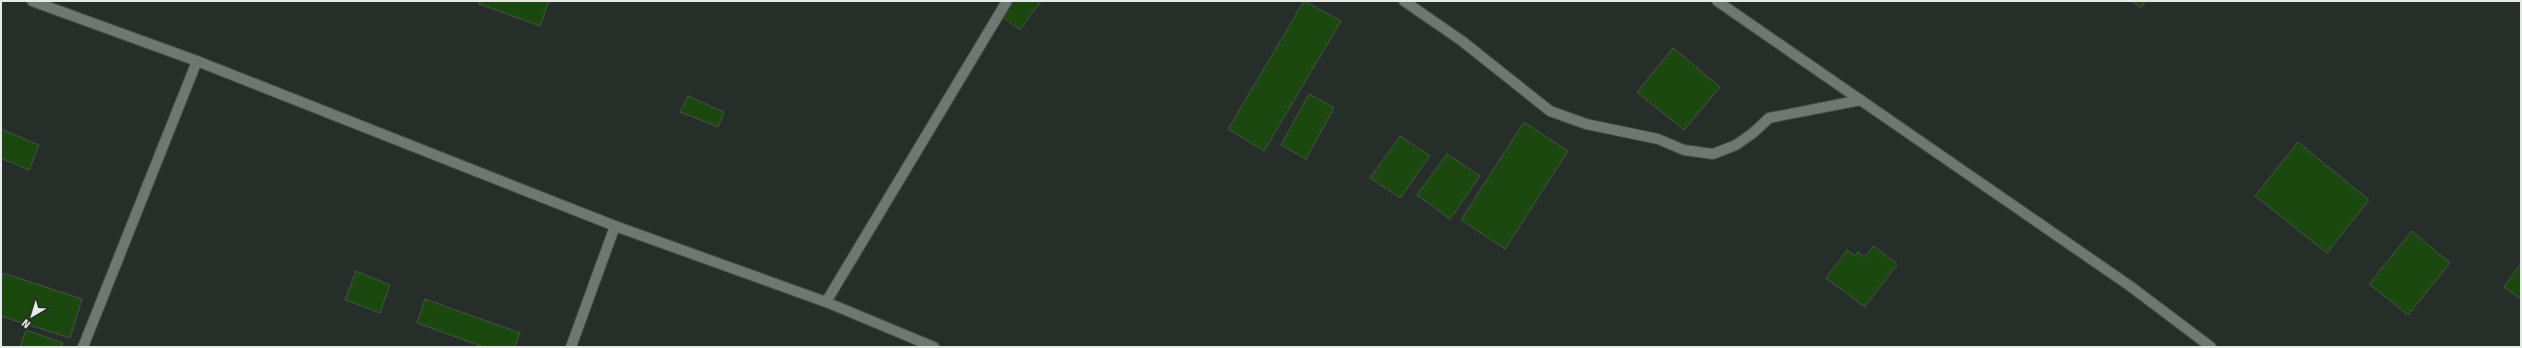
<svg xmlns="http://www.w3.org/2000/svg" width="2522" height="348" font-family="'Fira Sans',sans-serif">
  <rect width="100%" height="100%" fill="#262e29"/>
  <g fill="#1b480e" stroke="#4b514a">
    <polygon points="479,1 549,1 540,26 479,4"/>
    <polygon points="1010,1 1041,1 1020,30 1000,15"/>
    <polygon points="1304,1 1341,21 1264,151 1228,129"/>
    <polygon points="2132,1 2146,1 2141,8"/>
    <polygon points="1673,48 1720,87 1684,130 1637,92"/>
    <polygon points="1309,94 1334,108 1306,159 1281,145"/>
    <polygon points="688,96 724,112 718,127 680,112"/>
    <polygon points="1524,122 1568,151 1505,249 1461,220"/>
    <polygon points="1,129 39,145 29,170 1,158"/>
    <polygon points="1400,136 1430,156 1400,198 1370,178"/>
    <polygon points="2298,142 2369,200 2327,253 2255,196"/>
    <polygon points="1447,154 1480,176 1450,219 1417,195"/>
    <polygon points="2412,231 2450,263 2408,315 2369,284"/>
    <polygon points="1874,246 1897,264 1865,307 1826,278 1847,250 1855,256 1858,252 1864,257"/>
    <polygon points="2521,263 2521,299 2504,287"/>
    <polygon points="356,271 390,285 380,313 345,300"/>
    <polygon points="3,273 82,299 70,338 1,316 1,281"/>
    <polygon points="425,299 520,333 515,347 484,347 417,323"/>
    <polygon points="26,330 63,343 61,347 20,347"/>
  </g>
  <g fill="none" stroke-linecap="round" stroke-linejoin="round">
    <g stroke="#424945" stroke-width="12">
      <g id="minor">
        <polyline points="32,1 197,61 615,226 826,302 934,347"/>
        <polyline points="1404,1 1462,41 1550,111 1586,124 1658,139 1684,150 1713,154 1736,145 1753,133 1769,118 1861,100"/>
        <polyline points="1717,1 2130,286 2211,347"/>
        <polyline points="826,302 1007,1"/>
        <polyline points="83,347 197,61"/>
        <polyline points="571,347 615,226"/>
      </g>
    </g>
    <use href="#minor" stroke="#6e7772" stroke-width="10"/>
  </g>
  <rect width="2522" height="348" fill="none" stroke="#e5eae7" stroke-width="4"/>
  <g transform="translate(32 316) rotate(218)" stroke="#262e29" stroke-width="3" paint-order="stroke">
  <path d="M0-3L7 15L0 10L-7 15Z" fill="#e5eae7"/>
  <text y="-6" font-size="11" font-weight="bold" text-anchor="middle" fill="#e5eae7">N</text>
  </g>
</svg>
